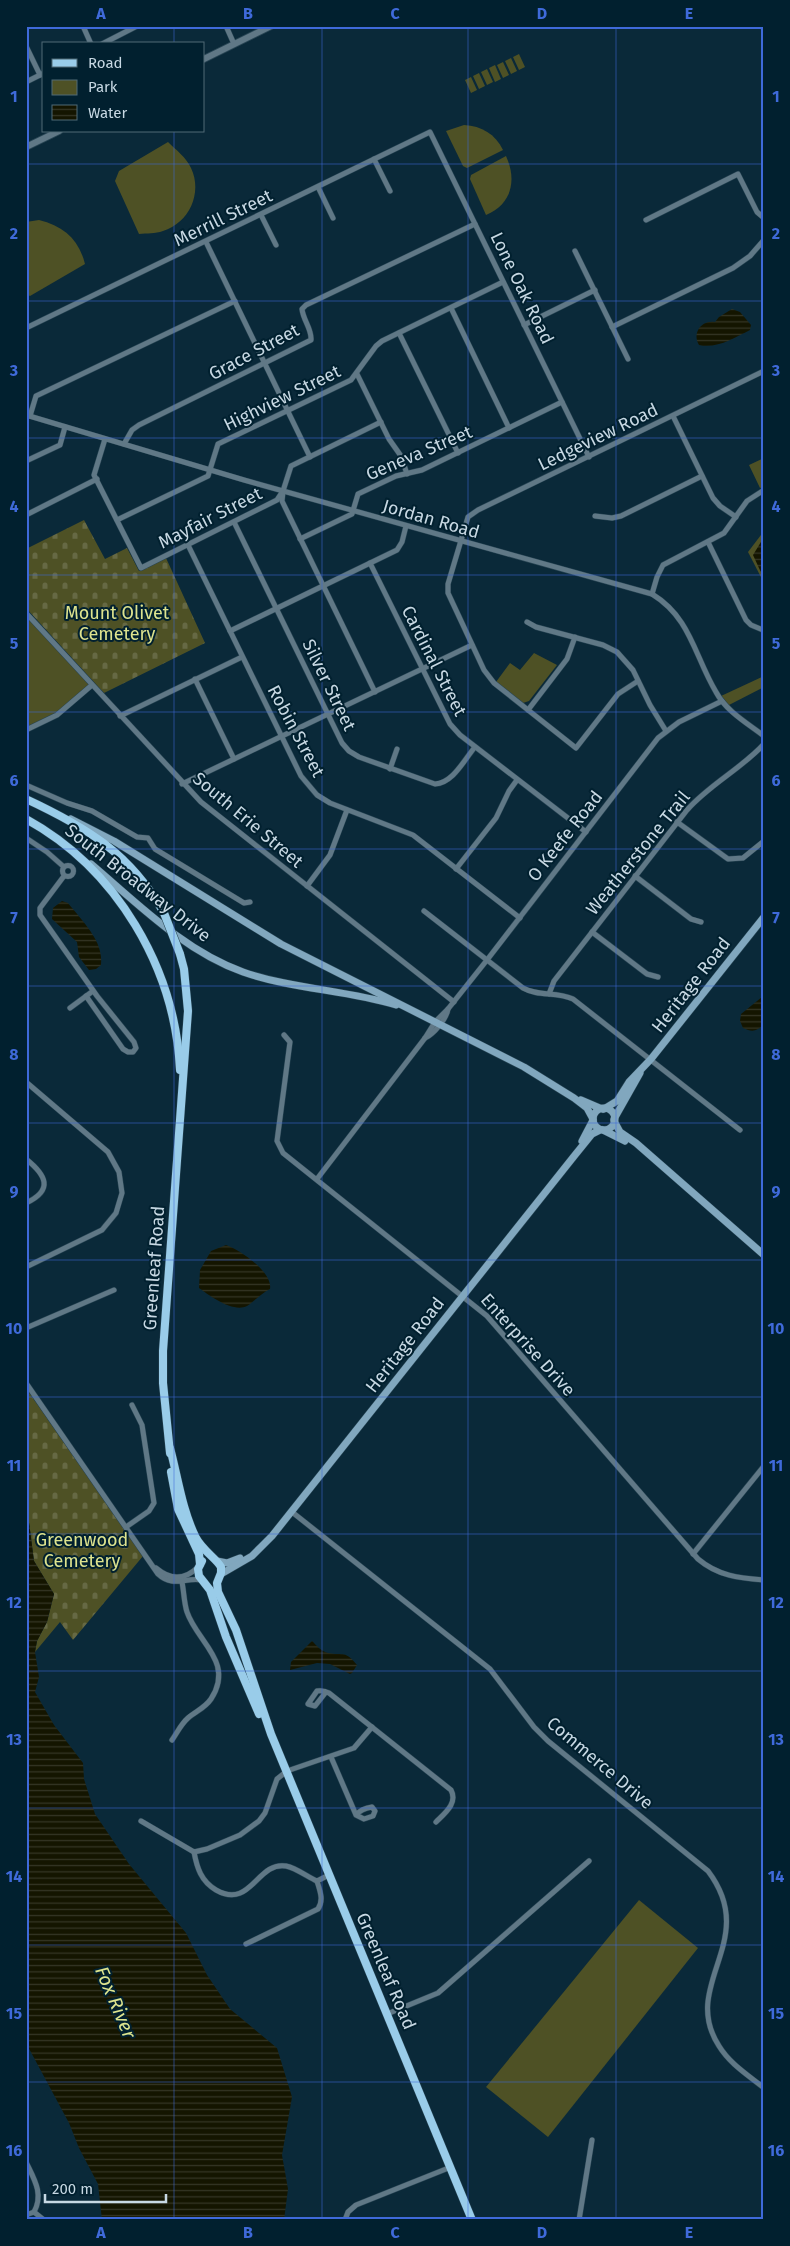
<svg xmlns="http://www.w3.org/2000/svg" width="790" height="2246" font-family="'Fira Sans',sans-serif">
  <defs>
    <pattern id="cemetery-stones" width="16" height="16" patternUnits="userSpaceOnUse" patternTransform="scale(1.25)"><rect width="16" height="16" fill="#4e5125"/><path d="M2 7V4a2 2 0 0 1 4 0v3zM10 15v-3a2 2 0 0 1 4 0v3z" fill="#666944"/></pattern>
    <pattern id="water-rules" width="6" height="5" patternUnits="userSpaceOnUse" patternTransform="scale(1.25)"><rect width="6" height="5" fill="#141500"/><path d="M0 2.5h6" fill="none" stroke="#353625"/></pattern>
  </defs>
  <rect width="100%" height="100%" fill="#0a2939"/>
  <g fill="#4e5125">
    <polygon points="519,54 525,67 519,70 513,57"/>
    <polygon points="511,58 517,71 511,74 505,61"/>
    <polygon points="503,62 509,75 503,78 497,65"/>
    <polygon points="495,65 501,79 495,82 489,68"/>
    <polygon points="487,69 493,82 487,85 481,72"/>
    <polygon points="479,73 485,86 479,89 473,76"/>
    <polygon points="471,77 477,90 471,93 465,80"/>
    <path d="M464,125C482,126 495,134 503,150L467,168L463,166L446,131Z"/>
    <path d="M168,142C176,150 186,157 191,168C203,193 189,223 163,231C155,234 147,233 139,234L115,181L119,171Z"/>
    <path d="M506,156C517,180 512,204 486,215L470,179L471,175Z"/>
    <path d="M39,220C64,226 79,240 85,264L30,296L26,294V222Z"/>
    <polygon points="764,458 764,489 763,487 760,488 749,465"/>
    <polygon points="764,531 764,583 748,552"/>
    <polygon points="26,613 92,685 57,715 26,730"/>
    <polygon points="534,653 557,665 529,701 523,703 496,682 510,663 520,670"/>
    <polygon points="764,676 764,687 729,705 721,696"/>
    <polygon points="639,1900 698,1948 548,2137 486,2087"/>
  </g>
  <g fill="url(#cemetery-stones)">
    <polygon points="84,520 105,559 127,548 139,571 166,558 205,643 104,693 26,608 26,549"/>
    <polygon points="26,1388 143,1556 73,1640 60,1622 35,1652 37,1641 47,1622 54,1594 34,1561 26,1499"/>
  </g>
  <g fill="url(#water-rules)">
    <path d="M732,309L740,312L751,325L750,330C734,338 717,349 699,345C692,333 701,320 715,322L719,317Z"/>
    <polygon points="764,537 764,579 753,555"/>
    <path d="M62,901L68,903C82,921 104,941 101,965L96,969L89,970L79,957L77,942L52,919L53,908Z"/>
    <path d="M762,997L764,998V1024C756,1032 752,1032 743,1028L740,1021L741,1014Z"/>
    <path d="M226,1245C240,1250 273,1272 270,1289C262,1293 253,1302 247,1306C233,1313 210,1296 199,1288L200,1270L211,1251Z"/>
    <polygon points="26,1499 34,1561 54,1594 47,1622 37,1641 35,1652 39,1677 35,1692 54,1725 83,1763 84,1779 95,1814 129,1864 186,1933 207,1975 230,2009 277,2048 292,2097 282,2155 288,2189 284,2220 102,2220 98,2184 79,2148 69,2123 26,2043"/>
    <path d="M312,1641C316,1645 322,1652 328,1653C344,1656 345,1650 357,1665L352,1673L350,1674L330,1664L317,1663L290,1670L291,1662Z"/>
  </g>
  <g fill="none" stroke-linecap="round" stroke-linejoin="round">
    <g stroke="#284554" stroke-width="6">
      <g id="minor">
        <polyline points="83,26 91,44"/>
        <polyline points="226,26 234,44"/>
        <polyline points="762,26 764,29"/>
        <polyline points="102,44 137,26"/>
        <polyline points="26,46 40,75"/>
        <polyline points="26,82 44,73"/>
        <polyline points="374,159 390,191"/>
        <polyline points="318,187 333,218"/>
        <polyline points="261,215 276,245"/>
        <polyline points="646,220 738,174 757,212 764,218"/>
        <polyline points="206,242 310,457"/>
        <polyline points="575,251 628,359"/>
        <polyline points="451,308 509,428"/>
        <polyline points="524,325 595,290"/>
        <polyline points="612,327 733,268 750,256 764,240"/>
        <polyline points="26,328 430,132 589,457"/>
        <polyline points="399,333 458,453"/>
        <polyline points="357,374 389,439 401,456 407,474"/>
        <path d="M26,415L244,480L652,594C691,618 694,655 716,692C726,711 747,723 764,736"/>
        <polyline points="30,416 36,396 235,301"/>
        <polyline points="673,416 713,498 720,506 736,517"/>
        <polyline points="105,439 94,475 141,568 277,500 283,491 291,466 381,422"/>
        <path d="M124,444L132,430L139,425L311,340C312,329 303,320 302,309L306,305L475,224"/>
        <polyline points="26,461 60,445 65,427"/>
        <polyline points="283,492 282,501 375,692"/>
        <polyline points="26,515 97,479"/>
        <polyline points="595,516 612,518 621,516 702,476"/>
        <polyline points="117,520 208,476 218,444 351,380 376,346 382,341 503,282"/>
        <path d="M234,522L342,743L349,751L359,757L435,784C453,783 464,760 475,747"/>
        <polyline points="300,539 352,514 358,494 396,476 422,470 562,402"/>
        <polyline points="708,542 746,620 751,625 763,630"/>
        <polyline points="188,545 301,776 317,795 330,803 413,835 520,918"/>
        <polyline points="370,563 450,724 460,735 586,832"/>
        <polyline points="652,594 657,577 663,565 724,533 747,501 764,490"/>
        <polyline points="26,613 201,802 454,1002"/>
        <polyline points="527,622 536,627 603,645 617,652 633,670 650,705 666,731"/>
        <polyline points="230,631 397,550 402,542 406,526"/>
        <polyline points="195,679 234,759"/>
        <polyline points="638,681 618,694 576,748 494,683 484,670 448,593 448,584 468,517 478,510 764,371"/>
        <polyline points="528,710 567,659 575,637"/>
        <polyline points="120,716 242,657"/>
        <polyline points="26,730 57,715 92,685"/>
        <polyline points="390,769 397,749"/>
        <polyline points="182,784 472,645"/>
        <polyline points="26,785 67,803 92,811 137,837 148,838 155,849 244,903 250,902"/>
        <polyline points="677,822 728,859 743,858 764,841"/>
        <polyline points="26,838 47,852 64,867"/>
        <circle cx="68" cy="871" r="5.5"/>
        <polyline points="456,869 496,818 509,791 517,780"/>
        <polyline points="64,876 40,908 40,915 97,996 134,1042 136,1048 133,1052 128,1052 123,1049 86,996"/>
        <polyline points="635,876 691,919 701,922"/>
        <polyline points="307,886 330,855 347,810"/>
        <path d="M424,911L523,988C539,997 556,991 573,999L740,1130"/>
        <polyline points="592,932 647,974 658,977"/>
        <path d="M549,994L554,981L687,810C710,784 741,769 764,744"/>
        <polyline points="70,1008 93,991"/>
        <path d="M284,1035L290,1042L277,1141L283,1153L487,1316L698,1559C718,1576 739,1578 764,1580"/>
        <path d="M425,1038C434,1034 447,1018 448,1009"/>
        <polyline points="26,1082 108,1152 119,1172 122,1193 116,1213 102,1230 26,1267"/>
        <path d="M26,1159C46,1175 54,1190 26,1203"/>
        <polyline points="317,1179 425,1038 435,1022 448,1009 487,960 658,738 679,722 722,701"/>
        <polyline points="26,1328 114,1290"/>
        <path d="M26,1383L158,1574C173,1588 185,1577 202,1580"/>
        <path d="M292,1512L490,1669L534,1727L548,1741L708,1871C761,1941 679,1984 719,2046C730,2064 748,2075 764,2088"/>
        <polyline points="126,1527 149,1511 154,1503 142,1425 132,1405"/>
        <polyline points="693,1554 764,1466"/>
        <path d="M156,1568C170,1580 184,1581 198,1567"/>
        <path d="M326,1692L315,1706L308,1704L317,1691C322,1690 325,1691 329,1693L451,1790C458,1803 445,1813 436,1822"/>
        <path d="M172,1740C177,1733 181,1724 188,1718C196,1711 205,1708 211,1699C235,1662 197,1642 187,1612C184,1603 184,1592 182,1582"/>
        <path d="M331,1757L356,1815L364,1819L373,1816L375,1811L372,1807C365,1808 360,1810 356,1815"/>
        <polyline points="141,1821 194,1852 207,1849 240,1835 259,1821 265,1813 277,1779 287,1771 354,1748 372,1727"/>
        <path d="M194,1852C197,1868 201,1881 216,1890C251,1910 257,1861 286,1866C296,1868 308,1877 317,1881L329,1875"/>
        <path d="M246,1944L318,1909C324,1900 320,1891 317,1881"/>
        <polyline points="387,2014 438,1993 589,1861"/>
        <path d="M26,2162C34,2179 44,2194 34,2212"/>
        <polyline points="34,2212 44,2220"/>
        <polyline points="26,2215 34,2212"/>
        <polyline points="345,2220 348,2212 356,2205 451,2167"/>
        <polyline points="579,2220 592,2140"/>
      </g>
    </g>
    <g stroke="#284554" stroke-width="8">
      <g id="tertiary">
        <polyline points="204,59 271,26"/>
        <polyline points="26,147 59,131"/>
      </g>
    </g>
    <g stroke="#284554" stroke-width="8">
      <g id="secondary">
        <polyline points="71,819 114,841 281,944 524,1067 574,1098 587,1108 593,1119"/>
        <path d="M91,864C137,903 184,951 243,972C292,989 346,990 396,1005"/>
        <polyline points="581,1100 602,1109"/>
        <circle cx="604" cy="1119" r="11"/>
        <polyline points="604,1109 617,1101 629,1082 651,1059 764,917"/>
        <polyline points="614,1119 640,1073"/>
        <polyline points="614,1121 620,1132 636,1143 764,1255"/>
        <polyline points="603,1130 625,1141"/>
        <polyline points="582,1141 593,1120"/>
        <polyline points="217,1561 227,1563 240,1558"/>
        <polyline points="221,1574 252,1556 272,1536 575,1155 592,1134 600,1130"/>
      </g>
    </g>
    <g stroke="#284554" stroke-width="9">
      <g id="primary">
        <path d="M26,799C86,827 130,853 164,913"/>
        <path d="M26,819C117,869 175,968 180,1070"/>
        <path d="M170,1448C178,1478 182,1510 196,1538C203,1551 216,1558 221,1567V1573L217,1583L218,1592L236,1630L271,1734L472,2220"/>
        <polyline points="170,1453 163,1383 163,1351 188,1011 184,969 180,954"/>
        <polyline points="171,1472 178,1509 199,1554 200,1564"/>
        <polyline points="202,1561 198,1569 199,1576 210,1590 226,1637 259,1714"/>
      </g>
    </g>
    <use href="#minor" stroke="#607886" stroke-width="5"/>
    <use href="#tertiary" stroke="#607886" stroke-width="6"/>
    <use href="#secondary" stroke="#81a7be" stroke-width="7"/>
    <use href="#primary" stroke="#99cce9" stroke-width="8"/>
    <g stroke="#284554" stroke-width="9" stroke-linecap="butt">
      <polyline id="primary-bridge" points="164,913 180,954"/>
    </g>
    <use href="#primary-bridge" stroke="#99cce9" stroke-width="8"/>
  </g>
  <path fill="none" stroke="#3f6ada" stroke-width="1" stroke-opacity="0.55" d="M174,26V44M322,26V2220M468,26V2220M616,26V2220M174,131V2220M26,164H764M26,301H764M26,438H764M26,575H764M26,712H764M26,849H764M26,986H764M26,1123H764M26,1260H764M26,1397H764M26,1534H764M26,1671H764M26,1808H764M26,1945H764M26,2082H764"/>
  <g text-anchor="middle" stroke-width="4" stroke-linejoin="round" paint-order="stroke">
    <g font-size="18" fill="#c7d8e3" stroke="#01202f">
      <text transform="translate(223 218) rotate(-26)" y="6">Merrill Street</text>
      <text transform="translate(522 288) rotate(64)" y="6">Lone Oak Road</text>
      <text transform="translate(254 352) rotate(-28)" y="6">Grace Street</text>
      <text transform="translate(282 398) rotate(-26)" y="6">Highview Street</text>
      <text transform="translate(598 437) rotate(-26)" y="6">Ledgeview Road</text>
      <text transform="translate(419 453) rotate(-23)" y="6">Geneva Street</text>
      <text transform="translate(210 518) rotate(-27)" y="6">Mayfair Street</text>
      <text transform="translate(431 519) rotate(16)" y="6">Jordan Road</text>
      <text transform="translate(434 661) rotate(63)" y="6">Cardinal Street</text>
      <text transform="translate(329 685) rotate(64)" y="6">Silver Street</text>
      <text transform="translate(296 731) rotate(62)" y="6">Robin Street</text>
      <text transform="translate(248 820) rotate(40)" y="6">South Erie Street</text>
      <text transform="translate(565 836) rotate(-52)" y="6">O Keefe Road</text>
      <text transform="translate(638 853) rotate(-51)" y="6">Weatherstone Trail</text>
      <text transform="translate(138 883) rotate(38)" y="6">South Broadway Drive</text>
      <text transform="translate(691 985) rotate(-52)" y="6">Heritage Road</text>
      <text transform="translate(154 1268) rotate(-86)" y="6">Greenleaf Road</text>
      <text transform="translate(405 1345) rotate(-52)" y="6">Heritage Road</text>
      <text transform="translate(528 1345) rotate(48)" y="6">Enterprise Drive</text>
      <text transform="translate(600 1763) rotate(40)" y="6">Commerce Drive</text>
      <text transform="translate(386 1971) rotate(67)" y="6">Greenleaf Road</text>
    </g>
    <g font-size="18" fill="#dde38e" stroke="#01202f">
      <text x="117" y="619">Mount Olivet<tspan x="117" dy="21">Cemetery</tspan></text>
      <text x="82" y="1546">Greenwood<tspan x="82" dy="21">Cemetery</tspan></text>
    </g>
    <g font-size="19" font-style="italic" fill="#dde48e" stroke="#01202f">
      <text transform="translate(116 2002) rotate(67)" y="7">Fox River</text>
    </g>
  </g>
  <rect width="790" height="2246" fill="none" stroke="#01202f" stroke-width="55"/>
  <rect x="42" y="42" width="162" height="90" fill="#01202f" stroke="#506a77"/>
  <rect x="52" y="59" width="25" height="8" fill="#99cce9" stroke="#506a77"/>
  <text x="88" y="68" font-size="15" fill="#c7d8e3">Road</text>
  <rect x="52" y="80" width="25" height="15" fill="#4e5125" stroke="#506a77"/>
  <text x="88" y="92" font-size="15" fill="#c7d8e3">Park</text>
  <rect x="52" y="105" width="25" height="15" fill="url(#water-rules)" stroke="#506a77"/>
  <text x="88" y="118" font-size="15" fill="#c7d8e3">Water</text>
  <path d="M45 2194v8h121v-8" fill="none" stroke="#c7d8e3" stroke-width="2.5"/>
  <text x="52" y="2194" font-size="15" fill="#c7d8e3" stroke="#01202f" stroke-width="4" paint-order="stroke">200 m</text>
  <rect x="28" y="28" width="734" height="2190" fill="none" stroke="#3f6ada" stroke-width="2"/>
  <g font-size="16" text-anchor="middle" font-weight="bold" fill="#3f6ada">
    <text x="101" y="19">A</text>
    <text x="248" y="19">B</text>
    <text x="395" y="19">C</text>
    <text x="542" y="19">D</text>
    <text x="689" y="19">E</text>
    <text x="14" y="102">1</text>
    <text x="776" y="102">1</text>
    <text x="14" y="239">2</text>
    <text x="776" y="239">2</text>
    <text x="14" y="376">3</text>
    <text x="776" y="376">3</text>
    <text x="14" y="512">4</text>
    <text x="776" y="512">4</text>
    <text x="14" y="649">5</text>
    <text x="776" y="649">5</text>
    <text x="14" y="786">6</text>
    <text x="776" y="786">6</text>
    <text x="14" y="923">7</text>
    <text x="776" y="923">7</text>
    <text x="14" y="1060">8</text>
    <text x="776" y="1060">8</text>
    <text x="14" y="1197">9</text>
    <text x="776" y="1197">9</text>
    <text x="14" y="1334">10</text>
    <text x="776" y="1334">10</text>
    <text x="14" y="1471">11</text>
    <text x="776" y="1471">11</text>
    <text x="14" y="1608">12</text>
    <text x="776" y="1608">12</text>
    <text x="14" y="1745">13</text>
    <text x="776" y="1745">13</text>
    <text x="14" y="1882">14</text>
    <text x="776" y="1882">14</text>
    <text x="14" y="2019">15</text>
    <text x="776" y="2019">15</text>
    <text x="14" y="2156">16</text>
    <text x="776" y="2156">16</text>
    <text x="101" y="2238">A</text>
    <text x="248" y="2238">B</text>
    <text x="395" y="2238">C</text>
    <text x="542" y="2238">D</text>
    <text x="689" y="2238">E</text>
  </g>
</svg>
